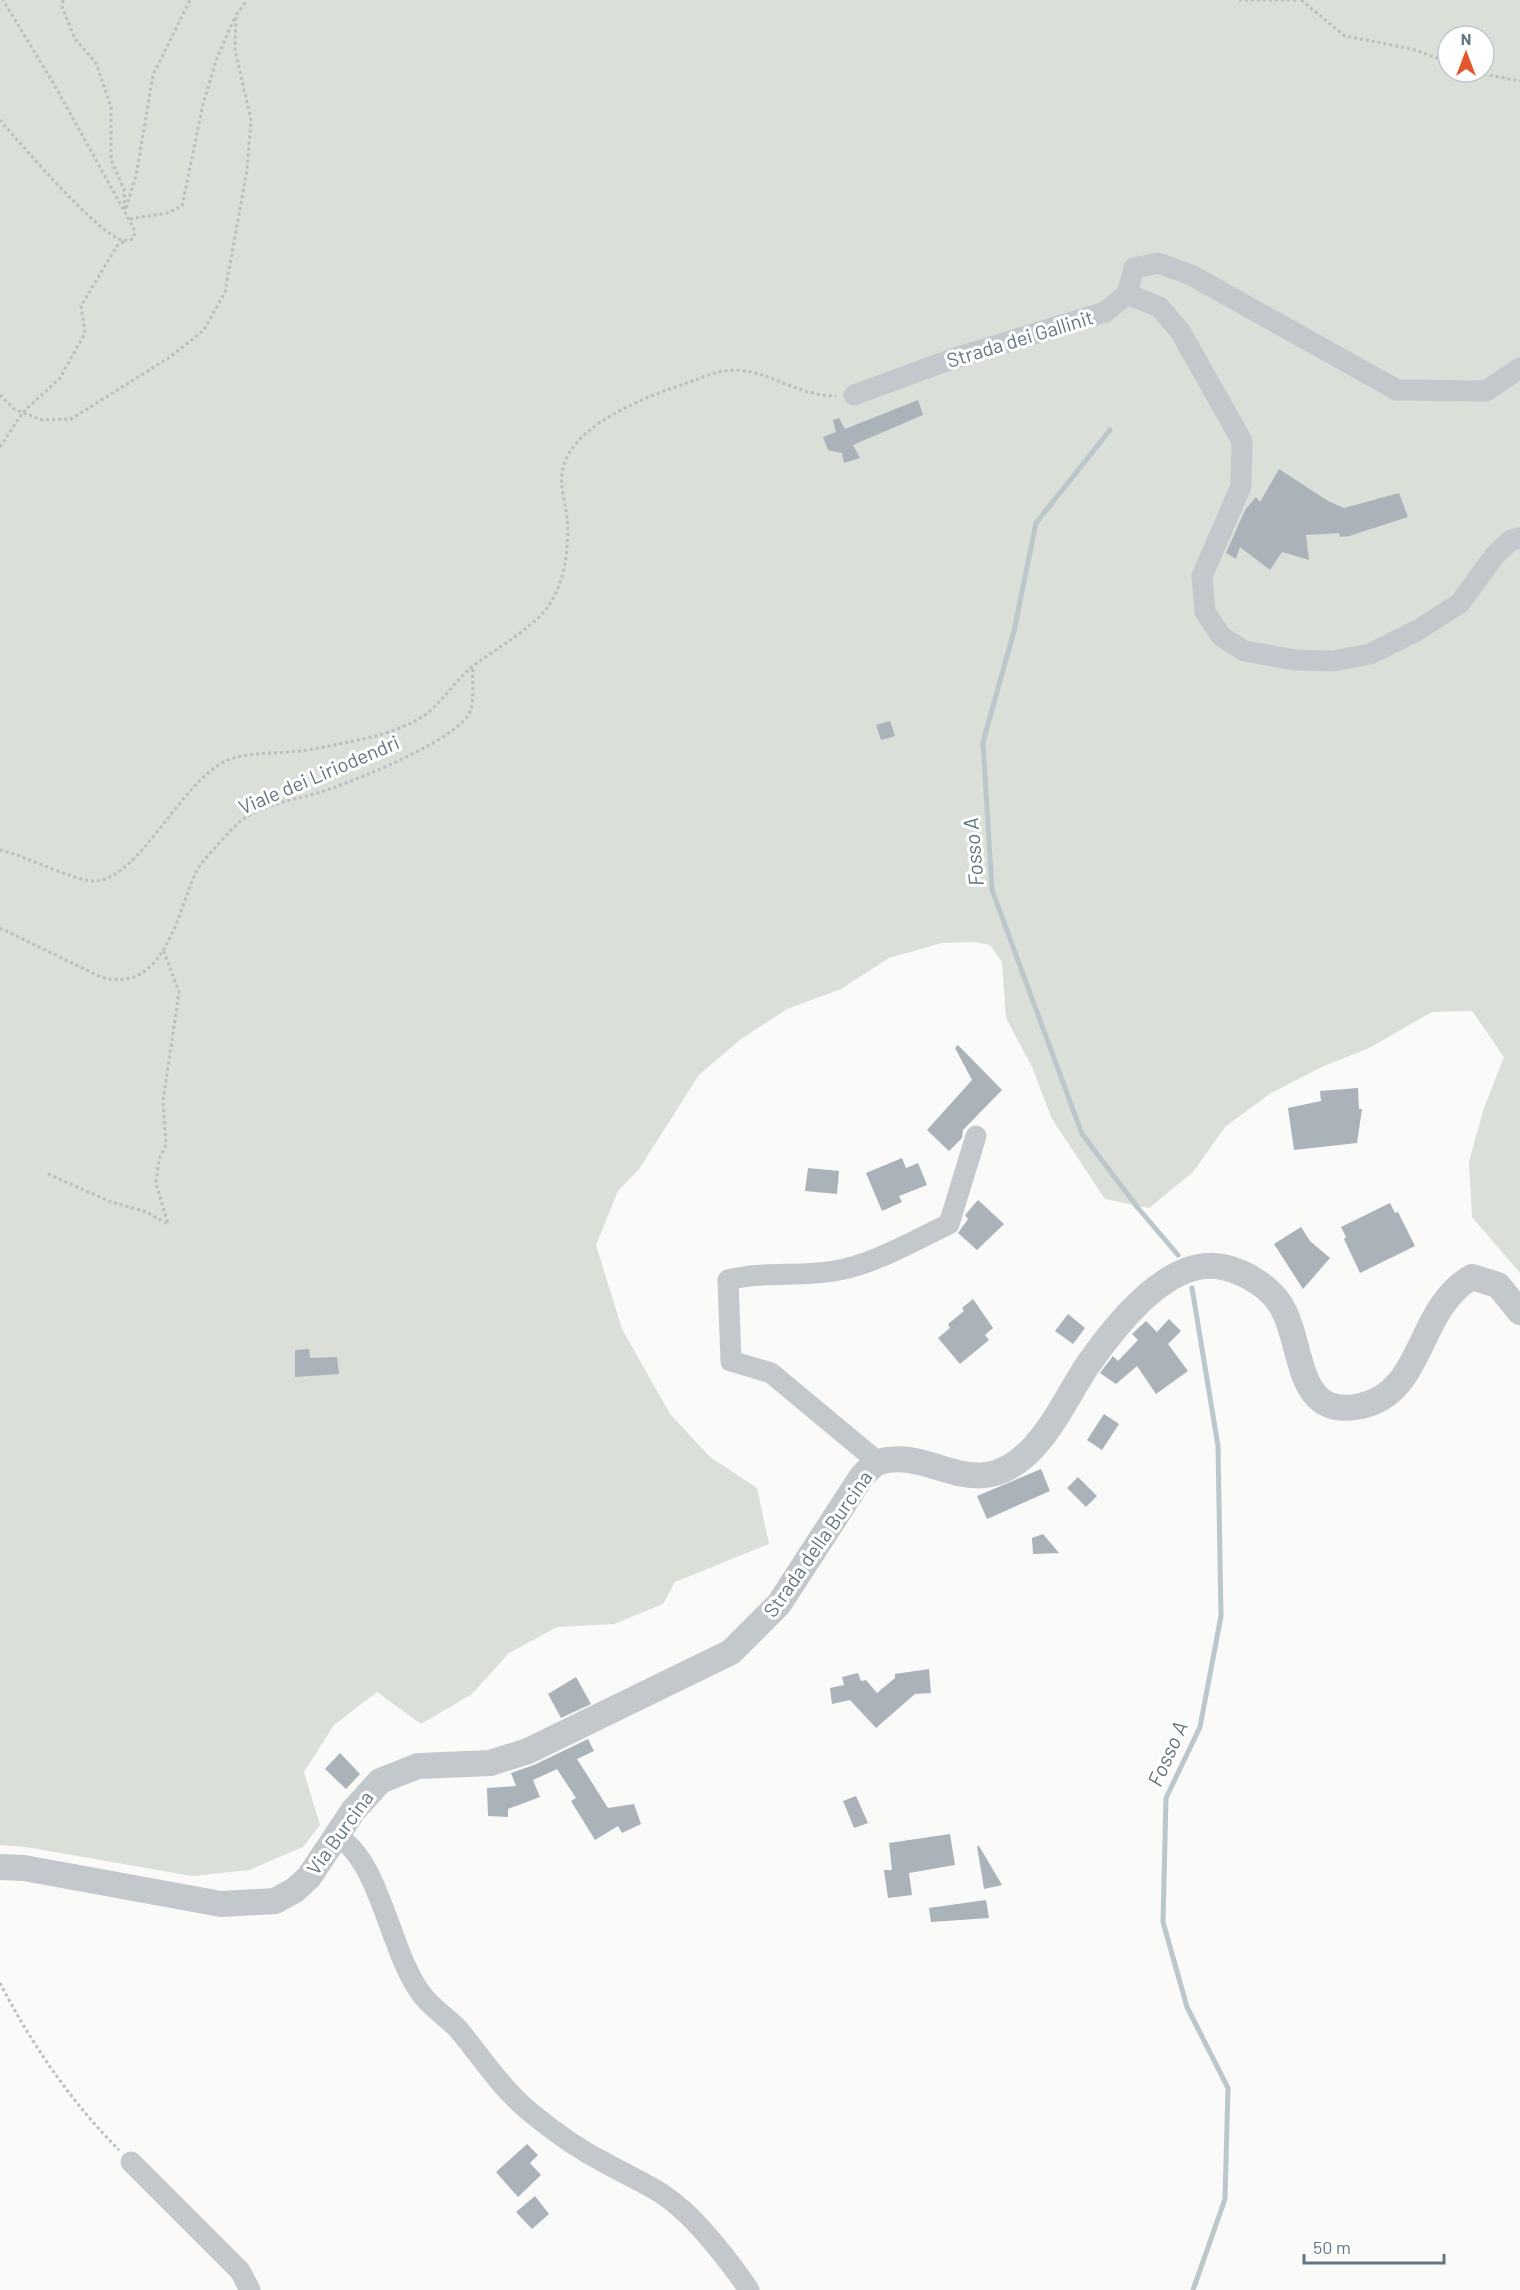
<svg xmlns="http://www.w3.org/2000/svg" width="1520" height="2290" font-family="Barlow,sans-serif">
  <rect width="100%" height="100%" fill="#fafaf8"/>
  <path fill="#dadfd7" fill-rule="evenodd" d="M0,0H1520V1273L1472,1217L1469,1161L1484,1108L1504,1057L1472,1011L1432,1012L1369,1048L1322,1067L1271,1093L1225,1127L1193,1172L1149,1208L1105,1199L1052,1119L1032,1067L1006,1018L1002,962L990,945L974,942L942,943L889,958L841,989L787,1009L741,1039L699,1075L639,1169L618,1191L596,1245L622,1329L670,1414L710,1457L757,1488L769,1544L675,1582L663,1604L614,1624L557,1627L509,1653L472,1694L421,1724L377,1692L334,1725L304,1772L320,1825L303,1847L249,1870L192,1876L26,1847L0,1845ZM1448,36H1484V72H1448Z"/>
  <g fill="none" stroke-linecap="round" stroke-linejoin="round">
    <g stroke="#bbc7cb" stroke-width="5">
      <polyline points="1110,430 1036,523 1014,631 983,742 992,890 1082,1134 1138,1208 1178,1255"/>
      <polyline points="1192,1288 1218,1446 1221,1616 1200,1727 1166,1798 1163,1922 1187,2007 1228,2088 1225,2199 1193,2290"/>
    </g>
  </g>
  <g fill="#aab3b9">
    <polygon points="918,400 923,415 853,445 860,458 844,463 842,453 828,450 823,437 836,432 833,420 839,418 845,429"/>
    <polygon points="1279,469 1328,501 1344,508 1399,493 1408,517 1349,536 1340,537 1339,533 1306,535 1309,560 1282,552 1270,570 1240,547 1236,559 1226,553 1245,510 1256,497 1260,502"/>
    <polygon points="890,721 895,736 881,740 876,725"/>
    <polygon points="958,1045 1002,1090 963,1130 962,1138 949,1151 927,1130 972,1080 955,1048"/>
    <polygon points="1358,1088 1359,1109 1362,1109 1357,1143 1294,1150 1288,1108 1321,1101 1320,1091"/>
    <polygon points="902,1158 906,1168 918,1163 927,1185 899,1196 902,1202 882,1211 866,1173"/>
    <polygon points="808,1168 839,1171 837,1194 805,1191"/>
    <polygon points="978,1200 1004,1224 977,1250 958,1233 968,1219 965,1215"/>
    <polygon points="1390,1203 1395,1213 1398,1212 1415,1246 1360,1273 1344,1239 1346,1237 1341,1227"/>
    <polygon points="1301,1227 1310,1241 1330,1258 1303,1289 1274,1244"/>
    <polygon points="973,1299 993,1328 985,1335 989,1340 960,1364 938,1338 950,1328 948,1324 964,1311 962,1308"/>
    <polygon points="1068,1314 1085,1328 1073,1344 1055,1331"/>
    <polygon points="1169,1319 1181,1331 1168,1344 1188,1371 1156,1394 1137,1366 1116,1384 1100,1373 1113,1356 1118,1361 1138,1340 1132,1334 1146,1321 1157,1332"/>
    <polygon points="309,1349 310,1358 337,1357 339,1374 295,1377 295,1350"/>
    <polygon points="1104,1414 1119,1424 1102,1450 1087,1440"/>
    <polygon points="1041,1469 1050,1491 987,1519 977,1496"/>
    <polygon points="1078,1477 1097,1496 1086,1507 1067,1488"/>
    <polygon points="1043,1534 1059,1553 1033,1554 1032,1538"/>
    <polygon points="929,1669 931,1693 915,1694 876,1728 850,1700 832,1704 830,1688 844,1685 842,1677 858,1673 861,1681 866,1680 877,1693 895,1678 895,1674"/>
    <polygon points="576,1677 591,1704 561,1718 548,1694"/>
    <polygon points="588,1739 594,1751 577,1759 608,1808 634,1804 641,1824 622,1833 618,1826 595,1840 571,1801 576,1798 557,1769 533,1780 540,1797 508,1809 508,1817 488,1816 487,1788 516,1786 511,1773 534,1765"/>
    <polygon points="340,1753 360,1774 346,1789 325,1769"/>
    <polygon points="856,1796 868,1823 854,1828 843,1801"/>
    <polygon points="950,1834 955,1865 909,1873 912,1895 888,1898 884,1870 892,1870 889,1843"/>
    <polygon points="977,1846 979,1846 1002,1885 984,1889"/>
    <polygon points="986,1900 989,1918 931,1922 929,1908"/>
    <polygon points="527,2144 538,2155 530,2163 541,2175 518,2197 496,2172"/>
    <polygon points="535,2196 549,2214 532,2229 516,2212"/>
  </g>
  <g fill="none" stroke-linecap="round" stroke-linejoin="round">
    <g stroke="#bbbfc2" stroke-width="3" stroke-dasharray="3 3" stroke-linecap="butt">
      <polyline points="63,0 62,7 75,39 96,63 111,107 111,160 124,189 125,211"/>
      <polyline points="1239,0 1298,0"/>
      <polyline points="1301,0 1345,36 1412,49 1448,62"/>
      <polyline points="1472,72 1520,81"/>
      <path d="M0,120C19,142 100,237 123,240C124,241 131,239 133,239L135,232L132,225L55,86L3,0"/>
      <polyline points="126,208 136,176 153,75 190,0"/>
      <polyline points="130,219 167,213 182,206 203,104 217,58 235,17"/>
      <polyline points="0,395 14,409 42,420 71,419 170,357 204,330 225,292 247,170 251,120 235,50 236,15 247,0"/>
      <polyline points="0,447 23,412 60,378 85,333 81,306 117,246 124,241"/>
      <path d="M0,850C24,855 76,882 95,881C141,878 180,781 228,760C248,752 268,754 288,752C308,751 329,746 349,742C374,737 411,728 431,710C446,696 457,679 473,666C495,649 520,636 540,616C564,592 570,550 567,517C565,501 559,484 563,468C574,423 648,396 687,383C704,377 717,370 735,370C768,370 797,396 836,396"/>
      <path d="M0,928L101,977C165,995 177,913 196,872C199,864 233,827 241,821C267,801 306,799 335,787C363,777 464,737 471,709C474,697 472,681 473,668"/>
      <polyline points="48,1174 111,1202 144,1211 168,1224 156,1183 159,1159 166,1145 163,1101 179,992 163,949"/>
      <path d="M0,1983C31,2043 71,2102 119,2150"/>
    </g>
    <g stroke="#c3c8cc" stroke-width="21">
      <polyline points="1127,294 1134,268 1158,263 1191,275 1397,390 1486,391 1520,368"/>
      <polyline points="854,395 955,358 1105,312 1127,294 1159,307 1180,331 1242,441 1241,486 1202,576 1205,612 1221,636 1244,651 1295,660 1333,661 1370,654 1418,630 1460,603 1495,555 1511,540 1520,538"/>
      <path d="M878,1462L771,1373L731,1361L728,1280C762,1271 799,1277 834,1271C875,1264 911,1242 949,1224L976,1136"/>
      <path d="M336,1836C381,1859 390,1956 423,1996C433,2009 448,2018 459,2030C482,2058 502,2089 530,2112C554,2132 581,2151 609,2165C633,2178 659,2189 679,2207C701,2225 733,2266 749,2290"/>
      <polyline points="131,2162 240,2271 250,2290"/>
    </g>
    <path stroke="#c3c8cc" stroke-width="26" d="M0,1867L24,1868L221,1904L275,1901L295,1890L309,1877L353,1811L380,1781L418,1766L490,1763L528,1751L731,1652L779,1604L862,1476C867,1472 873,1464 879,1462C932,1446 972,1507 1029,1452C1054,1427 1068,1395 1087,1366C1114,1327 1169,1255 1223,1267C1246,1272 1274,1289 1284,1311C1304,1350 1296,1420 1361,1406C1425,1392 1416,1309 1472,1277L1498,1285L1520,1312"/>
  </g>
  <g text-anchor="middle" stroke-width="6" stroke-linejoin="round" paint-order="stroke">
    <g font-size="20" fill="#657683" stroke="#fff">
      <text transform="translate(1020 339) rotate(-17)" y="7">Strada dei Gallinit</text>
      <text transform="translate(319 775) rotate(-23)" y="7">Viale dei Liriodendri</text>
      <text transform="translate(818 1544) rotate(-55)" y="7">Strada della Burcina</text>
      <text transform="translate(340 1833) rotate(-54)" y="7">Via Burcina</text>
    </g>
    <g font-size="21" font-style="italic" fill="#60757c" stroke="#fff">
      <text transform="translate(974 852) rotate(-95)" y="7">Fosso A</text>
      <text transform="translate(1168 1754) rotate(-66)" y="7">Fosso A</text>
    </g>
  </g>
  <g transform="translate(1466 54)"><circle r="28" fill="#ffffff" stroke="#c1c8cd" stroke-width="1.5"/>
  <path d="M0-4.5L10 22L0 15L-10 22Z" fill="#e4572e"/>
  <text y="-9" font-size="16" font-weight="bold" text-anchor="middle" fill="#657683">N</text>
  </g>
  <path d="M1304 2254v9h140v-9" fill="none" stroke="#657683" stroke-width="3"/>
  <text x="1313" y="2254" font-size="18" fill="#657683" stroke="#ffffff" stroke-width="4.5" paint-order="stroke">50 m</text>
</svg>
